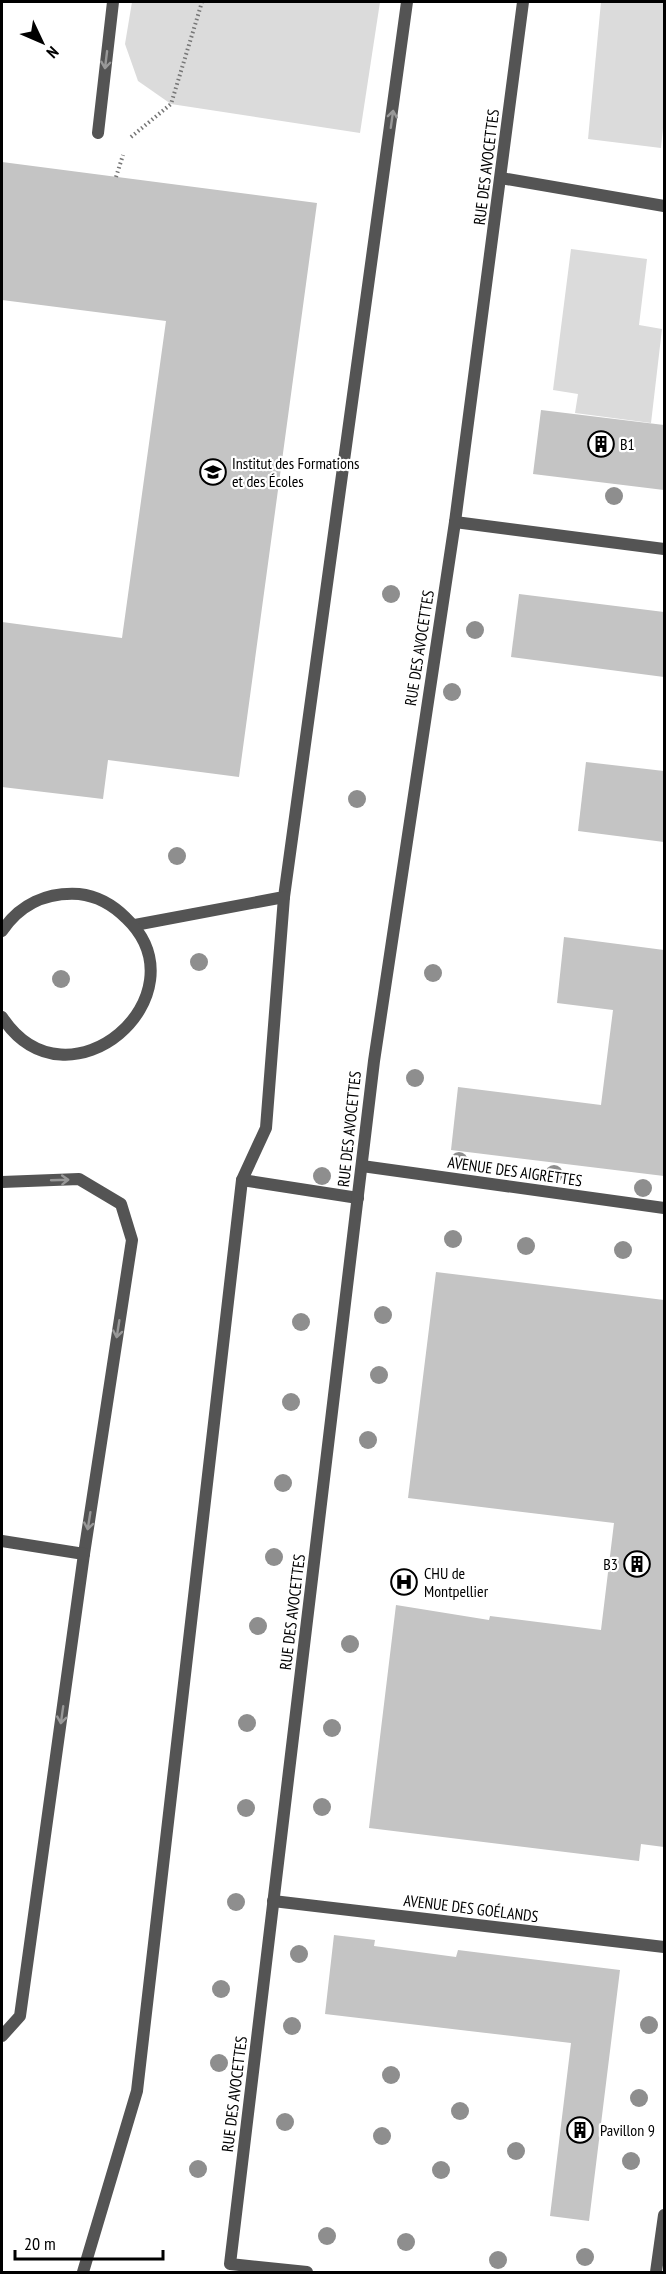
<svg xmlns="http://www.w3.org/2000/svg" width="666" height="2274" font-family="'PT Sans Narrow',sans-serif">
  <rect width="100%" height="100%" fill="#fff"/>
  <g fill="#dbdbdb">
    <polygon points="132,2 380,2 360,133 171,104 138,81 125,44"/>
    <polygon points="601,2 664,2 664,118 661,148 588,139"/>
    <polygon points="571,249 647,259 639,325 662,329 651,423 575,413 578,394 553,390"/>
  </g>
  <g fill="#c4c4c4">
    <polygon points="2,162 317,203 239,777 108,760 103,799 2,787 2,622 122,638 166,321 2,300"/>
    <polygon points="541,410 664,425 664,490 533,474"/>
    <polygon points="519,594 664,612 664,677 511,657"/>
    <polygon points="586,762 664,771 664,842 578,831"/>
    <polygon points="564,937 664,950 664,1176 451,1150 458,1087 601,1105 613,1010 557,1003"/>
    <polygon points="436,1272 664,1300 664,1847 641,1844 639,1861 369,1828 396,1605 489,1620 490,1616 601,1630 614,1523 408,1498"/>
    <polygon points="334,1935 375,1940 374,1946 456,1957 458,1950 620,1970 589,2221 550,2216 571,2043 325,2014"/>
  </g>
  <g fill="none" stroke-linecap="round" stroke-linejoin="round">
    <g stroke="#767676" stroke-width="4" stroke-dasharray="1.5 3" stroke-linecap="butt">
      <polyline points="131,137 171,104 202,2"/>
      <polyline points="116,177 123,155"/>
    </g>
    <g stroke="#545454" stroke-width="12">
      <polyline points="98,133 113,2"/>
      <polyline points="501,178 664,206"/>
      <polyline points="455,522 664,549"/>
      <polyline points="135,925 284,897 407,2"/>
      <path d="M2,931C20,904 47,892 79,894C97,896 113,905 126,918C207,995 68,1117 2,1017"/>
      <polyline points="362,1166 664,1208"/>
      <polyline points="242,1180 358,1198"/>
      <polyline points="2,1182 79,1179 121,1204 132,1240 84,1554 20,2016 2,2036"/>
      <polyline points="2,1541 84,1554"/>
      <polyline points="273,1901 664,1947"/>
      <polyline points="83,2272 137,2091 242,1180 266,1128 284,897"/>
      <polyline points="307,2272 230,2264 374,1061 455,522 523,2"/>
      <polyline points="656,2272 664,2215"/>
    </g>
  </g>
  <g fill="#8e8e8e">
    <circle cx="614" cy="496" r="9"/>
    <circle cx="391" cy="594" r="9"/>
    <circle cx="475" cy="630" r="9"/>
    <circle cx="452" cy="692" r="9"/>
    <circle cx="357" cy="799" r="9"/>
    <circle cx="177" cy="856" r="9"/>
    <circle cx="199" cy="962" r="9"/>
    <circle cx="433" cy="973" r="9"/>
    <circle cx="61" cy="979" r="9"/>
    <circle cx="415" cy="1078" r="9"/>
    <circle cx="459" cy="1161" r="9"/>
    <circle cx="554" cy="1174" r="9"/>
    <circle cx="322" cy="1176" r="9"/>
    <circle cx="643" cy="1188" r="9"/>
    <circle cx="453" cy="1239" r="9"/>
    <circle cx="526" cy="1246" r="9"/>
    <circle cx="623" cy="1250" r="9"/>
    <circle cx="383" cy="1315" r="9"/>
    <circle cx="301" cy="1322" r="9"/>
    <circle cx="379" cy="1375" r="9"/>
    <circle cx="291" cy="1402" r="9"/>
    <circle cx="368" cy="1440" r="9"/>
    <circle cx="283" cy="1483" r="9"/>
    <circle cx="274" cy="1557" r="9"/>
    <circle cx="258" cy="1626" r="9"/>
    <circle cx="350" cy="1644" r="9"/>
    <circle cx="247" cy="1723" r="9"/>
    <circle cx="332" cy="1728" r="9"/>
    <circle cx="322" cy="1807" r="9"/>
    <circle cx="246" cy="1808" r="9"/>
    <circle cx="236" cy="1902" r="9"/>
    <circle cx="299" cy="1954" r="9"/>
    <circle cx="221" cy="1989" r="9"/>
    <circle cx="649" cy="2025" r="9"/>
    <circle cx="292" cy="2026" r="9"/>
    <circle cx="219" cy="2063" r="9"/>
    <circle cx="391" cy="2075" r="9"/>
    <circle cx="639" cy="2098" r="9"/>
    <circle cx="460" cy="2111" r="9"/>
    <circle cx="285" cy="2122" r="9"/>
    <circle cx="382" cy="2136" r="9"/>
    <circle cx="516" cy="2151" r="9"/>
    <circle cx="631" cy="2161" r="9"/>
    <circle cx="198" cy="2169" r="9"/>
    <circle cx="441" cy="2170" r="9"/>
    <circle cx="327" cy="2236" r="9"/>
    <circle cx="406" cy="2242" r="9"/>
    <circle cx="585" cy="2257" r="9"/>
    <circle cx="498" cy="2260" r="9"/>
  </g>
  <defs><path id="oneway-shaft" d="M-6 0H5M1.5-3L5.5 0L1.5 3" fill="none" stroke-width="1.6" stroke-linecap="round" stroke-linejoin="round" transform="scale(1.5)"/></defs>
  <g stroke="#989898">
    <use href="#oneway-shaft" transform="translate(106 60) rotate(97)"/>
    <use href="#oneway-shaft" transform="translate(392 119) rotate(-82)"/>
    <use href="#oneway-shaft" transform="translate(60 1180) rotate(-2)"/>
    <use href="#oneway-shaft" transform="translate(118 1329) rotate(99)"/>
    <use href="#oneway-shaft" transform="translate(89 1521) rotate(99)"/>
    <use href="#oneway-shaft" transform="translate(62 1715) rotate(98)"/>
  </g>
  <defs>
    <g id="building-ring" transform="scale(1.35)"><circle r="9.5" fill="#fff" stroke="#000" stroke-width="1.5"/><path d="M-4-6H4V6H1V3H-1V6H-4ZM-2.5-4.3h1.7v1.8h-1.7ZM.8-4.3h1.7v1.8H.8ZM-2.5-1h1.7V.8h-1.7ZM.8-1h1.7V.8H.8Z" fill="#000"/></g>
    <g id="university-ring" transform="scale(1.35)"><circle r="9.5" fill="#fff" stroke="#000" stroke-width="1.5"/><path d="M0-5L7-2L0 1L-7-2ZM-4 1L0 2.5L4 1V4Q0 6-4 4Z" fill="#000"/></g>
    <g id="hospital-ring" transform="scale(1.35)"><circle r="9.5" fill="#fff" stroke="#000" stroke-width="1.5"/><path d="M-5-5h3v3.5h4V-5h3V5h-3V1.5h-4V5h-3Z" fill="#000"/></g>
  </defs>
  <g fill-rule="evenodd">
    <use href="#building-ring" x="601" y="444"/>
    <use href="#university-ring" x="213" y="472"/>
    <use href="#building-ring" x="637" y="1564"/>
    <use href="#hospital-ring" x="404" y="1582"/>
    <use href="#building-ring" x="580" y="2130"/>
  </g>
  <g text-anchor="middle" stroke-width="4.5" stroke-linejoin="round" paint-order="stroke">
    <g font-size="16" fill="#000" stroke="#fff">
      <text transform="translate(486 167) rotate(-83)" y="6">RUE DES AVOCETTES</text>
      <text transform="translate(419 648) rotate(-81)" y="6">RUE DES AVOCETTES</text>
      <text transform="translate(349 1129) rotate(-84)" y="6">RUE DES AVOCETTES</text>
      <text transform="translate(515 1171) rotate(8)" y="6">AVENUE DES AIGRETTES</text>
      <text transform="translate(292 1612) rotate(-83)" y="6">RUE DES AVOCETTES</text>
      <text transform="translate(471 1908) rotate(7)" y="6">AVENUE DES GOÉLANDS</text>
      <text transform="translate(234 2094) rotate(-83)" y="6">RUE DES AVOCETTES</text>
    </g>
    <g font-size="16" fill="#000" stroke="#fff" text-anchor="start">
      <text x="620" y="450">B1</text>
      <text x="232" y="469">Institut des Formations<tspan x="232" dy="18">et des Écoles</tspan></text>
      <text x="618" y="1570" text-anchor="end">B3</text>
      <text x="424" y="1579">CHU de<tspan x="424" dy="18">Montpellier</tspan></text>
      <text x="600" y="2136">Pavillon 9</text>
    </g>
  </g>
  <rect width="666" height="2274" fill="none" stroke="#000000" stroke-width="6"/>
  <g transform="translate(42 42) rotate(134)" stroke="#ffffff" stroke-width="4.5" paint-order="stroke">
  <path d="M0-4.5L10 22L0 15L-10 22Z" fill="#000000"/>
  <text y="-9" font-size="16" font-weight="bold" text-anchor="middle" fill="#000000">N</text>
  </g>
  <path d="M15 2250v9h148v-9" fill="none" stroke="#000000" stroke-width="3"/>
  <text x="24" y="2250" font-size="18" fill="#000000" stroke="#ffffff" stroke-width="4.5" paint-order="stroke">20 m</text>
</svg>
